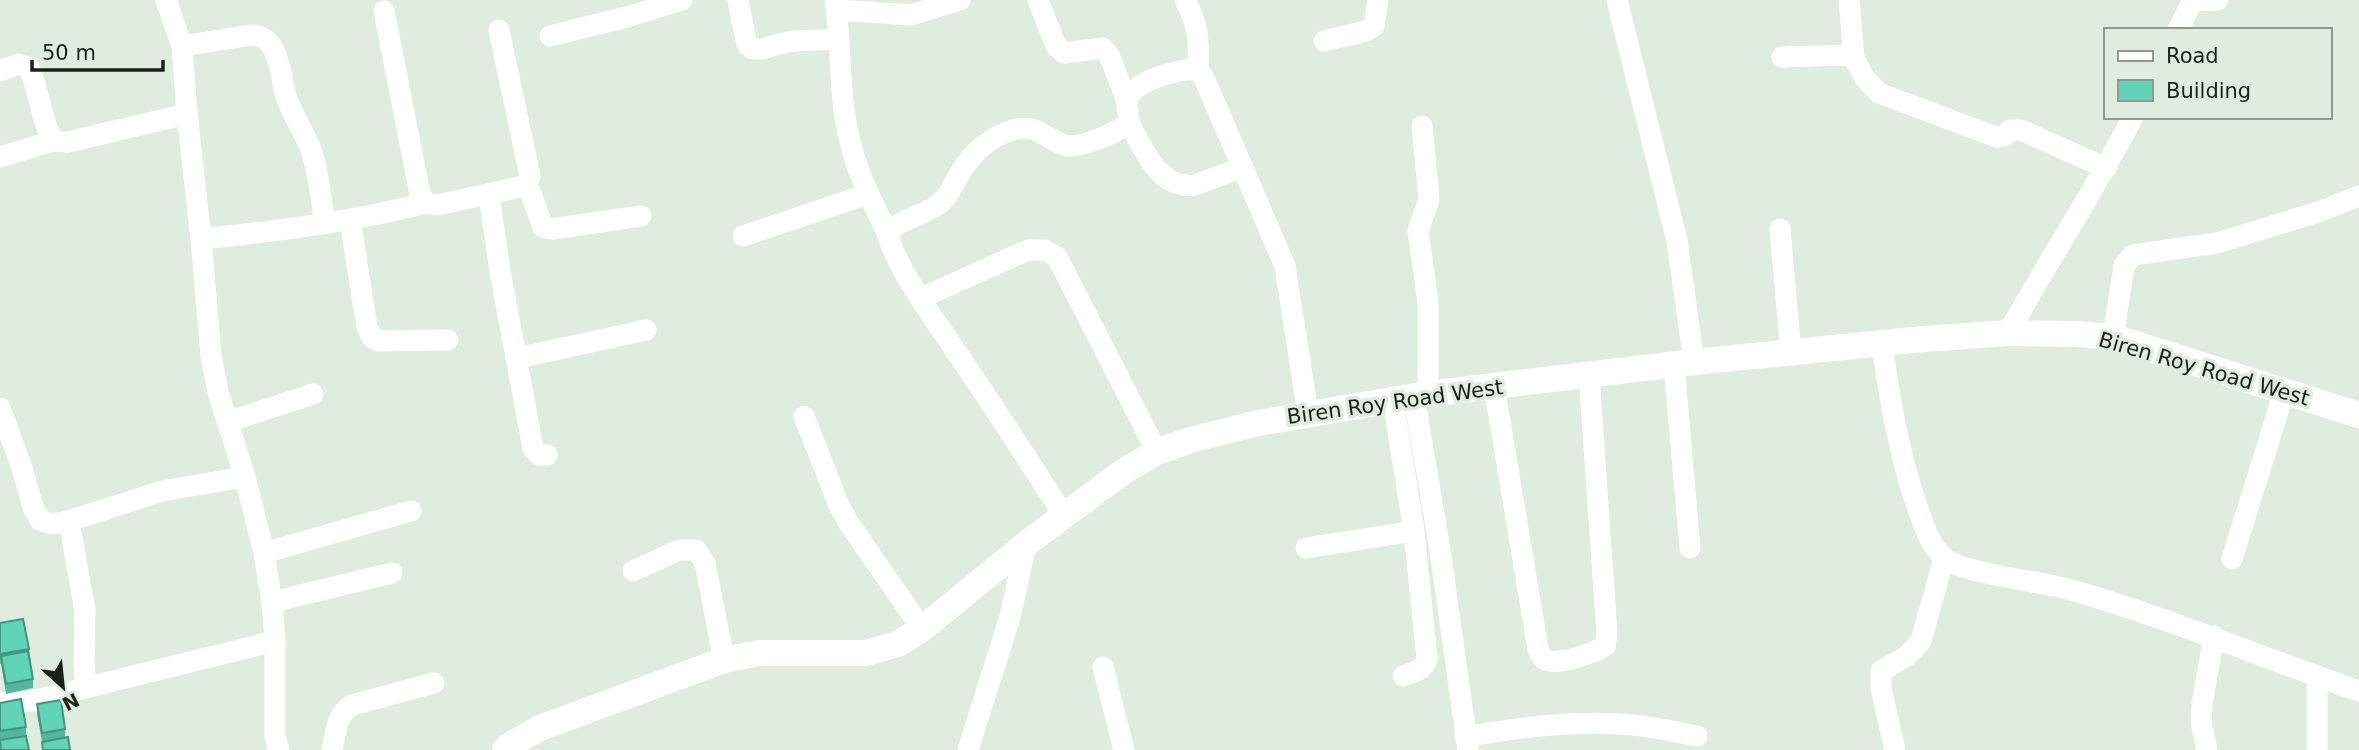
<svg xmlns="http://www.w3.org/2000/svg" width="2359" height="750" font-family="'DejaVu Sans',sans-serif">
  <rect width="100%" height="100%" fill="#e0ecdf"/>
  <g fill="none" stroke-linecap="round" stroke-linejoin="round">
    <g stroke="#fff" stroke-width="21">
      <polyline points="166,0 182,46 187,114 201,239 211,355 218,392 245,477 264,553 272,602 275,641 275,737 279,750"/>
      <polyline points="738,0 747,45 753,49 763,49 779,44 794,41 839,39"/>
      <path d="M835,0C842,47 838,95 850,141C857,173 873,203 887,232"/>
      <polyline points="1038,0 1056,46 1064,53 1103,48 1109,55 1127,101"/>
      <path d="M1185,0C1199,26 1199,41 1198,70"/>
      <polyline points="1617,0 1677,241 1694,362"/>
      <polyline points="1849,0 1854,58"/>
      <polyline points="2193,1 2218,0"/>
      <polyline points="837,10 911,15 960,0"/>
      <polyline points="384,11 420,194 426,203 437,205 520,187 528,182 530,176 499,30"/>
      <polyline points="2178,30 2193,0"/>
      <polyline points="550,36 627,17 682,0"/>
      <polyline points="1324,41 1366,31 1374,26 1378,0"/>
      <path d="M182,46L252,35C280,36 280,76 286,96C292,115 304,131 311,150C319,173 321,199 325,224"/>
      <polyline points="1782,57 1845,55 1854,58 1866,80 1879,93 1996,137 2004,136 2010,130 2021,130 2106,168"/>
      <path d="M0,71L19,64L29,68C40,92 40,118 53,141L68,142L187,114"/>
      <path d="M1129,123C1143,148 1159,190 1195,185L1243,167"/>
      <polyline points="1422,126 1429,199 1418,231 1428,302 1428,394"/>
      <polyline points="0,157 53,141"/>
      <polyline points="520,187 530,191 543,227 552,229 641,216"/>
      <polyline points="489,195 500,271 533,448 539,455 547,455"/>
      <polyline points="350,220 367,327 372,337 378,341 448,340"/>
      <polyline points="1780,229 1791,354"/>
      <polyline points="743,236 868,194"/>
      <path d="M201,239C277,231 352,222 426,203"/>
      <polyline points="921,298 1028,250 1045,250 1057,257 1157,452"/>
      <path d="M2008,333C2049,260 2094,191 2133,117"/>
      <polyline points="2113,337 2124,266 2133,255 2217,243 2321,211 2359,196"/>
      <path d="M1882,344C1890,401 1899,455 1918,509C1924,526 1929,543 1942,556C1958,573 2037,581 2064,588C2165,616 2260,657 2359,691"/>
      <polyline points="518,358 646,330"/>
      <polyline points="1674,365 1690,548"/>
      <path d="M1494,386L1538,649C1540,653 1541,657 1544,659C1556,667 1594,653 1605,646L1607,634L1589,375"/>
      <polyline points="1414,396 1440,550 1468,750"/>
      <path d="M1393,400L1414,531L1427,658C1424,671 1414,672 1403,676"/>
      <polyline points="0,408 22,468 33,507 40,520 52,524 69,521 162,491 245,477"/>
      <polyline points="804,416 838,503 848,522 922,629"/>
      <polyline points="228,422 313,394"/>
      <path d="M1064,516C1027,458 990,401 951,344C931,314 895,266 887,232C902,219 922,216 939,204C948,197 954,184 960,173C972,153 990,137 1013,130C1039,122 1048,143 1069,146C1083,147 1118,132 1129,123C1129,116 1126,107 1127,100C1131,82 1182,67 1198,70L1204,78L1285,266L1308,414"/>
      <polyline points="69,521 85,611 84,665 86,688"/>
      <polyline points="1306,548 1414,531"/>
      <polyline points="264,553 411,511"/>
      <polyline points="2232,559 2284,392"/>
      <polyline points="633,571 679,550 696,550 705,563 724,660"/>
      <polyline points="272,602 392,573"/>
      <polyline points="1103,667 1124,750"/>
      <polyline points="0,703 32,701 275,641"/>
      <path d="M1465,737C1521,727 1577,720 1633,725C1654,727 1676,732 1697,736"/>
      <path d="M332,750C336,732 336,715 352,705L434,683"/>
      <polyline points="968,750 1010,617 1026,544"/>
      <polyline points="1895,750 1881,689 1881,671 1907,656 1921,641 1944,558"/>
      <polyline points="2207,750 2201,722 2202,704 2214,636"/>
      <polyline points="2317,750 2317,677"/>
    </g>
    <polyline stroke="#fff" stroke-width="26" points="505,750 510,745 540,728 724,660 759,653 866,653 898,644 922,629 1026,544 1124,471 1157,452 1190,440 1258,423 1428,394 1694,362 1923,339 2008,333 2076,334 2113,337 2359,415"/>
  </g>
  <g fill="#53b69d">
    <polygon points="0,623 29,649 33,679 33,688 6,694 1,664 0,664"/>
    <polygon points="0,703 26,727 26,736 29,750 0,750"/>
    <polygon points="37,704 65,729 65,738 70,750 42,750 42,742 37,714"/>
  </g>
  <g fill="#61d4b7" stroke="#449480" stroke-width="2">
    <polygon points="23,619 29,649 0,654 0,623"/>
    <polygon points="28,651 33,679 6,684 1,656"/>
    <polygon points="21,699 26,727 0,731 0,703"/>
    <polygon points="61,700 65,729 42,733 37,704"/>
    <polygon points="26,736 29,750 1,750 0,740"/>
    <polygon points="68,737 70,750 43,750 42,742"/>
  </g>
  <g text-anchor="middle" stroke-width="7" stroke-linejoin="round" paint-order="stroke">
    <g font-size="21" fill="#1b201b" stroke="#e0ecdf">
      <text transform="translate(2204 369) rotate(16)" y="7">Biren Roy Road West</text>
      <text transform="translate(1395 402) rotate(-8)" y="7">Biren Roy Road West</text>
    </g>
  </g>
  <rect x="2104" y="28" width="228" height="91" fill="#e0ecdf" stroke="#919a91" stroke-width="2"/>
  <rect x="2118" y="51" width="35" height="10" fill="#ffffff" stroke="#919a91" stroke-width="2"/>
  <text x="2166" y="63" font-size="21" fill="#1b201b">Road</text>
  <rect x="2118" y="80" width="35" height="21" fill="#61d4b7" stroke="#919a91" stroke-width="2"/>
  <text x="2166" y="98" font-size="21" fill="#1b201b">Building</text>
  <g transform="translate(63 687) rotate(153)" stroke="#e0ecdf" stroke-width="5" paint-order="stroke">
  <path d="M0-5L12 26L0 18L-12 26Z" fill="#1b201b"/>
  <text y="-10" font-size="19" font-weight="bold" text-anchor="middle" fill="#1b201b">N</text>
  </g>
  <path d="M32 60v10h131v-10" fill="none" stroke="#1b201b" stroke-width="3.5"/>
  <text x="42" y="60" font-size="21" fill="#1b201b" stroke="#e0ecdf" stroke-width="5" paint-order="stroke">50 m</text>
</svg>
